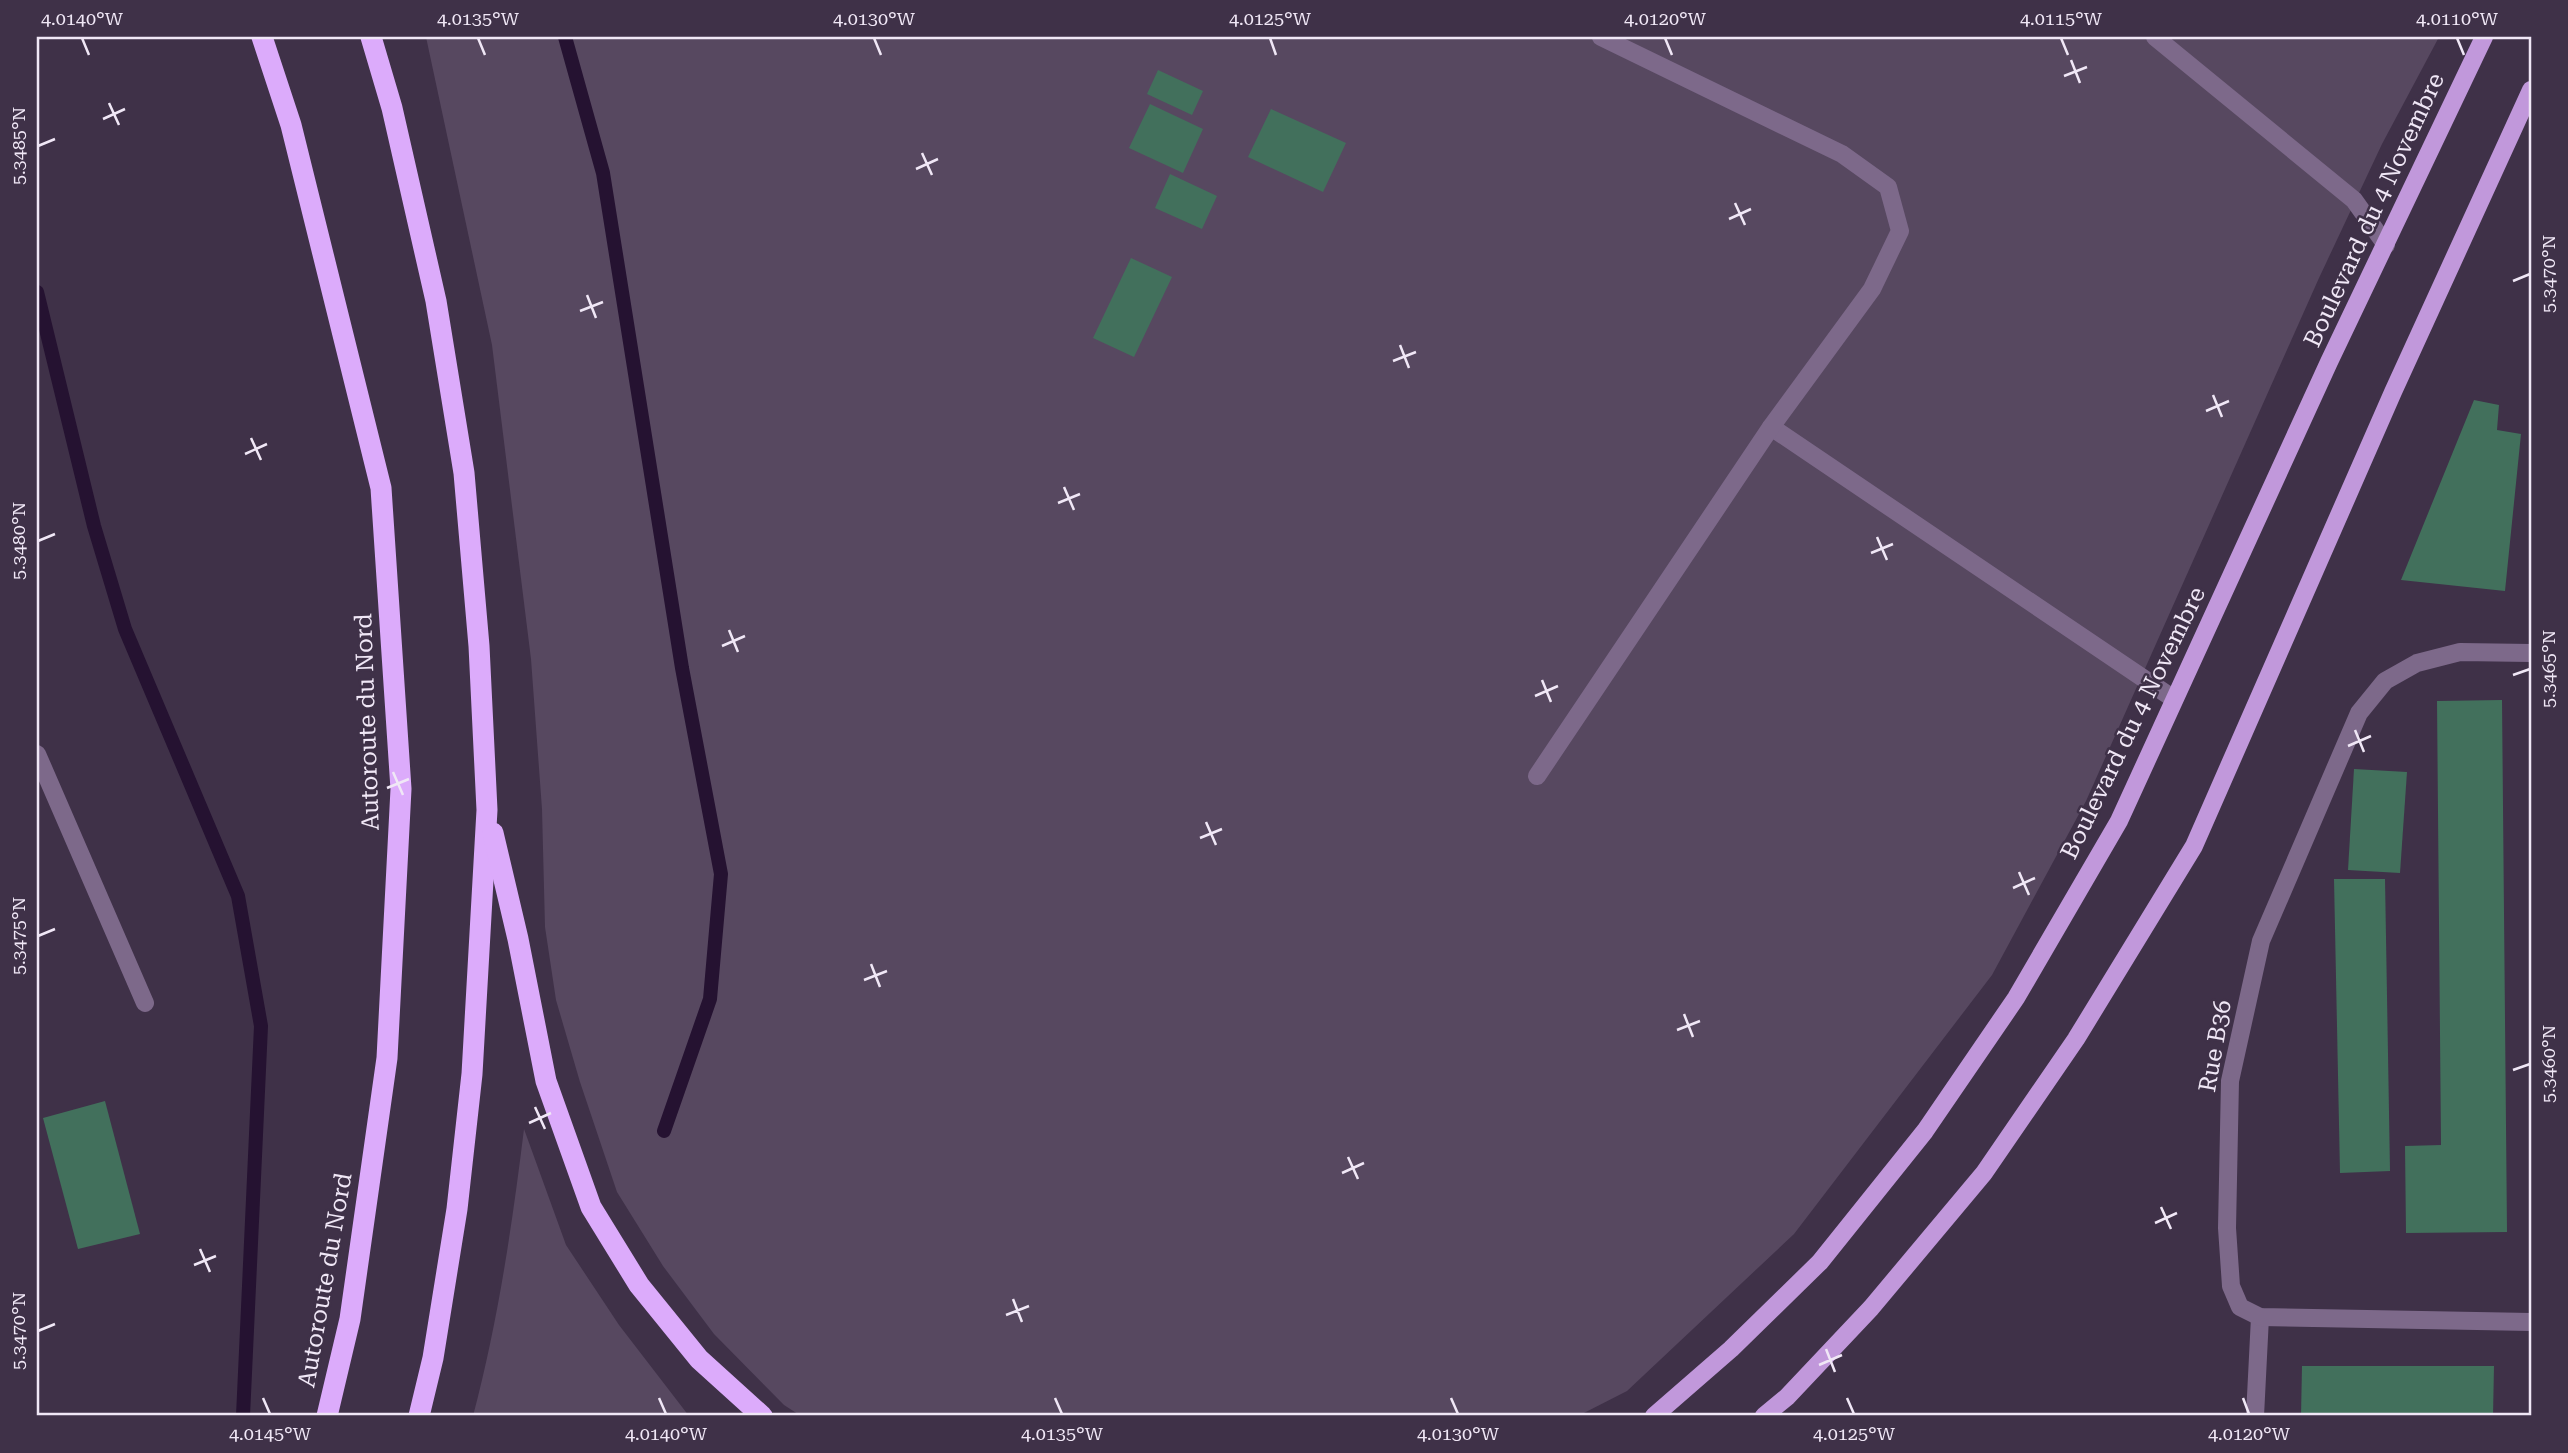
<svg xmlns="http://www.w3.org/2000/svg" width="2568" height="1453" font-family="'Roboto Serif',serif">
  <rect width="100%" height="100%" fill="#3f3148"/>
  <g fill="#574860">
    <polygon points="426,37 2439,37 2382,144 2319,278 2086,801 1992,975 1794,1234 1627,1391 1578,1416 801,1416 784,1405 714,1334 663,1266 617,1192 580,1082 556,1000 545,927 542,809 531,659 492,345"/>
    <path d="M524,1129L566,1245L619,1325L689,1416H473C498,1322 512,1226 524,1129Z"/>
  </g>
  <g fill="none" stroke-linecap="round" stroke-linejoin="round">
    <g stroke="#251231" stroke-width="14">
      <polyline points="565,37 603,173 682,668 721,874 710,999 664,1131"/>
      <polyline points="37,292 94,526 125,629 238,896 261,1026 243,1416"/>
    </g>
  </g>
  <g fill="#42705c">
    <polygon points="1158,70 1203,91 1192,115 1147,94"/>
    <polygon points="1150,104 1203,129 1183,173 1129,148"/>
    <polygon points="1271,109 1346,143 1323,192 1248,157"/>
    <polygon points="1170,174 1217,196 1202,229 1155,208"/>
    <polygon points="1131,258 1172,277 1134,357 1093,338"/>
    <polygon points="2474,400 2499,405 2497,430 2521,434 2505,591 2401,580"/>
    <polygon points="2502,700 2507,1232 2406,1233 2405,1146 2441,1145 2437,701"/>
    <polygon points="2354,769 2407,772 2400,873 2348,870"/>
    <polygon points="2334,879 2385,879 2390,1171 2340,1173"/>
    <polygon points="105,1101 140,1234 78,1249 43,1118"/>
    <polygon points="2302,1366 2494,1366 2493,1416 2301,1416"/>
  </g>
  <g fill="none" stroke-linecap="round" stroke-linejoin="round">
    <g stroke="#7d698a" stroke-width="18">
      <polyline points="2155,37 2354,200 2386,245"/>
      <polyline points="1771,427 2174,699"/>
      <polyline points="37,754 145,1003"/>
      <polyline points="1537,776 1771,427 1872,289 1900,231 1888,187 1842,154 1601,37"/>
      <polyline points="2255,1416 2260,1317"/>
    </g>
    <polyline stroke="#7d698a" stroke-width="18" points="2531,653 2460,652 2417,663 2385,681 2359,713 2261,941 2230,1081 2227,1228 2231,1286 2240,1307 2260,1317 2531,1322"/>
    <g stroke="#c198db" stroke-width="18">
      <polyline points="1654,1416 1731,1349 1820,1262 1925,1131 2016,998 2119,821 2329,362 2484,37"/>
      <polyline points="1764,1416 1787,1397 1871,1308 1984,1173 2076,1039 2194,846 2393,392 2531,90"/>
    </g>
    <g stroke="#dcabfb" stroke-width="21">
      <polyline points="262,37 291,125 381,488 401,789 387,1058 350,1319 327,1416"/>
      <polyline points="371,37 392,108 436,301 464,473 479,646 487,810 472,1074 457,1209 433,1358 419,1416"/>
      <polyline points="493,833 518,939 546,1081 591,1207 639,1285 699,1359 762,1416"/>
    </g>
  </g>
  <path fill="none" stroke="#f0e7f6" stroke-width="2.5" d="M82,38L89,55M478,38L485,55M874,38L881,55M1270,38L1276,55M1665,38L1672,55M2061,38L2068,55M2457,38L2464,55M2071,60L2080,83M2064,76L2087,67M109,103L119,125M103,119L125,109M38,146L55,139M922,153L932,175M916,169L938,159M1735,203L1745,225M1729,219L1751,209M2513,281L2530,274M587,295L596,318M580,311L603,302M1400,345L1409,368M1393,361L1416,352M2213,395L2222,417M2206,411L2229,401M251,438L261,460M245,454L267,444M1064,487L1074,510M1058,503L1080,494M1877,537L1887,560M38,541L55,534M1871,553L1893,544M729,630L738,652M722,646L745,636M2513,675L2530,669M1542,680L1551,702M1535,696L1558,686M2355,730L2364,752M2348,746L2371,736M393,772L403,795M387,788L409,779M1206,822L1216,845M1200,838L1222,829M2019,872L2029,895M2013,888L2035,878M38,936L55,929M871,964L880,987M864,980L887,971M1684,1014L1693,1037M1677,1030L1700,1021M2513,1070L2530,1064M535,1107L545,1129M529,1123L551,1113M1348,1157L1358,1179M1342,1173L1364,1163M2161,1207L2171,1229M2155,1223L2177,1213M200,1249L210,1272M194,1265L216,1256M1013,1299L1022,1322M1006,1315L1029,1306M38,1331L55,1324M1826,1349L1835,1372M1819,1365L1842,1355M263,1398L270,1414M659,1398L666,1414M1055,1398L1062,1414M1451,1398L1458,1414M1847,1398L1854,1414M2243,1398L2249,1414"/>
  <g text-anchor="middle" stroke-width="5" stroke-linejoin="round" paint-order="stroke">
    <g font-size="24" fill="#f0e7f6" stroke="#3f3148">
      <text transform="translate(2374 210) rotate(-65)" y="8">Boulevard du 4 Novembre</text>
      <text transform="translate(367 722) rotate(-92)" y="8">Autoroute du Nord</text>
      <text transform="translate(2133 723) rotate(-64)" y="8">Boulevard du 4 Novembre</text>
      <text transform="translate(2215 1046) rotate(-80)" y="8">Rue B36</text>
      <text transform="translate(325 1280) rotate(-80)" y="8">Autoroute du Nord</text>
    </g>
  </g>
  <rect width="2568" height="1453" fill="none" stroke="#3f3148" stroke-width="77"/>
  <rect x="38" y="38" width="2492" height="1376" fill="none" stroke="#f0e7f6" stroke-width="2.5"/>
  <g font-size="18" text-anchor="middle" fill="#f0e7f6">
    <text x="82" y="25">4.0140°W</text>
    <text x="478" y="25">4.0135°W</text>
    <text x="874" y="25">4.0130°W</text>
    <text x="1270" y="25">4.0125°W</text>
    <text x="1665" y="25">4.0120°W</text>
    <text x="2061" y="25">4.0115°W</text>
    <text x="2457" y="25">4.0110°W</text>
    <text transform="translate(19 146) rotate(-90)" y="6">5.3485°N</text>
    <text transform="translate(2549 274) rotate(-90)" y="6">5.3470°N</text>
    <text transform="translate(19 541) rotate(-90)" y="6">5.3480°N</text>
    <text transform="translate(2549 669) rotate(-90)" y="6">5.3465°N</text>
    <text transform="translate(19 936) rotate(-90)" y="6">5.3475°N</text>
    <text transform="translate(2549 1064) rotate(-90)" y="6">5.3460°N</text>
    <text transform="translate(19 1331) rotate(-90)" y="6">5.3470°N</text>
    <text x="270" y="1440">4.0145°W</text>
    <text x="666" y="1440">4.0140°W</text>
    <text x="1062" y="1440">4.0135°W</text>
    <text x="1458" y="1440">4.0130°W</text>
    <text x="1854" y="1440">4.0125°W</text>
    <text x="2249" y="1440">4.0120°W</text>
  </g>
</svg>
